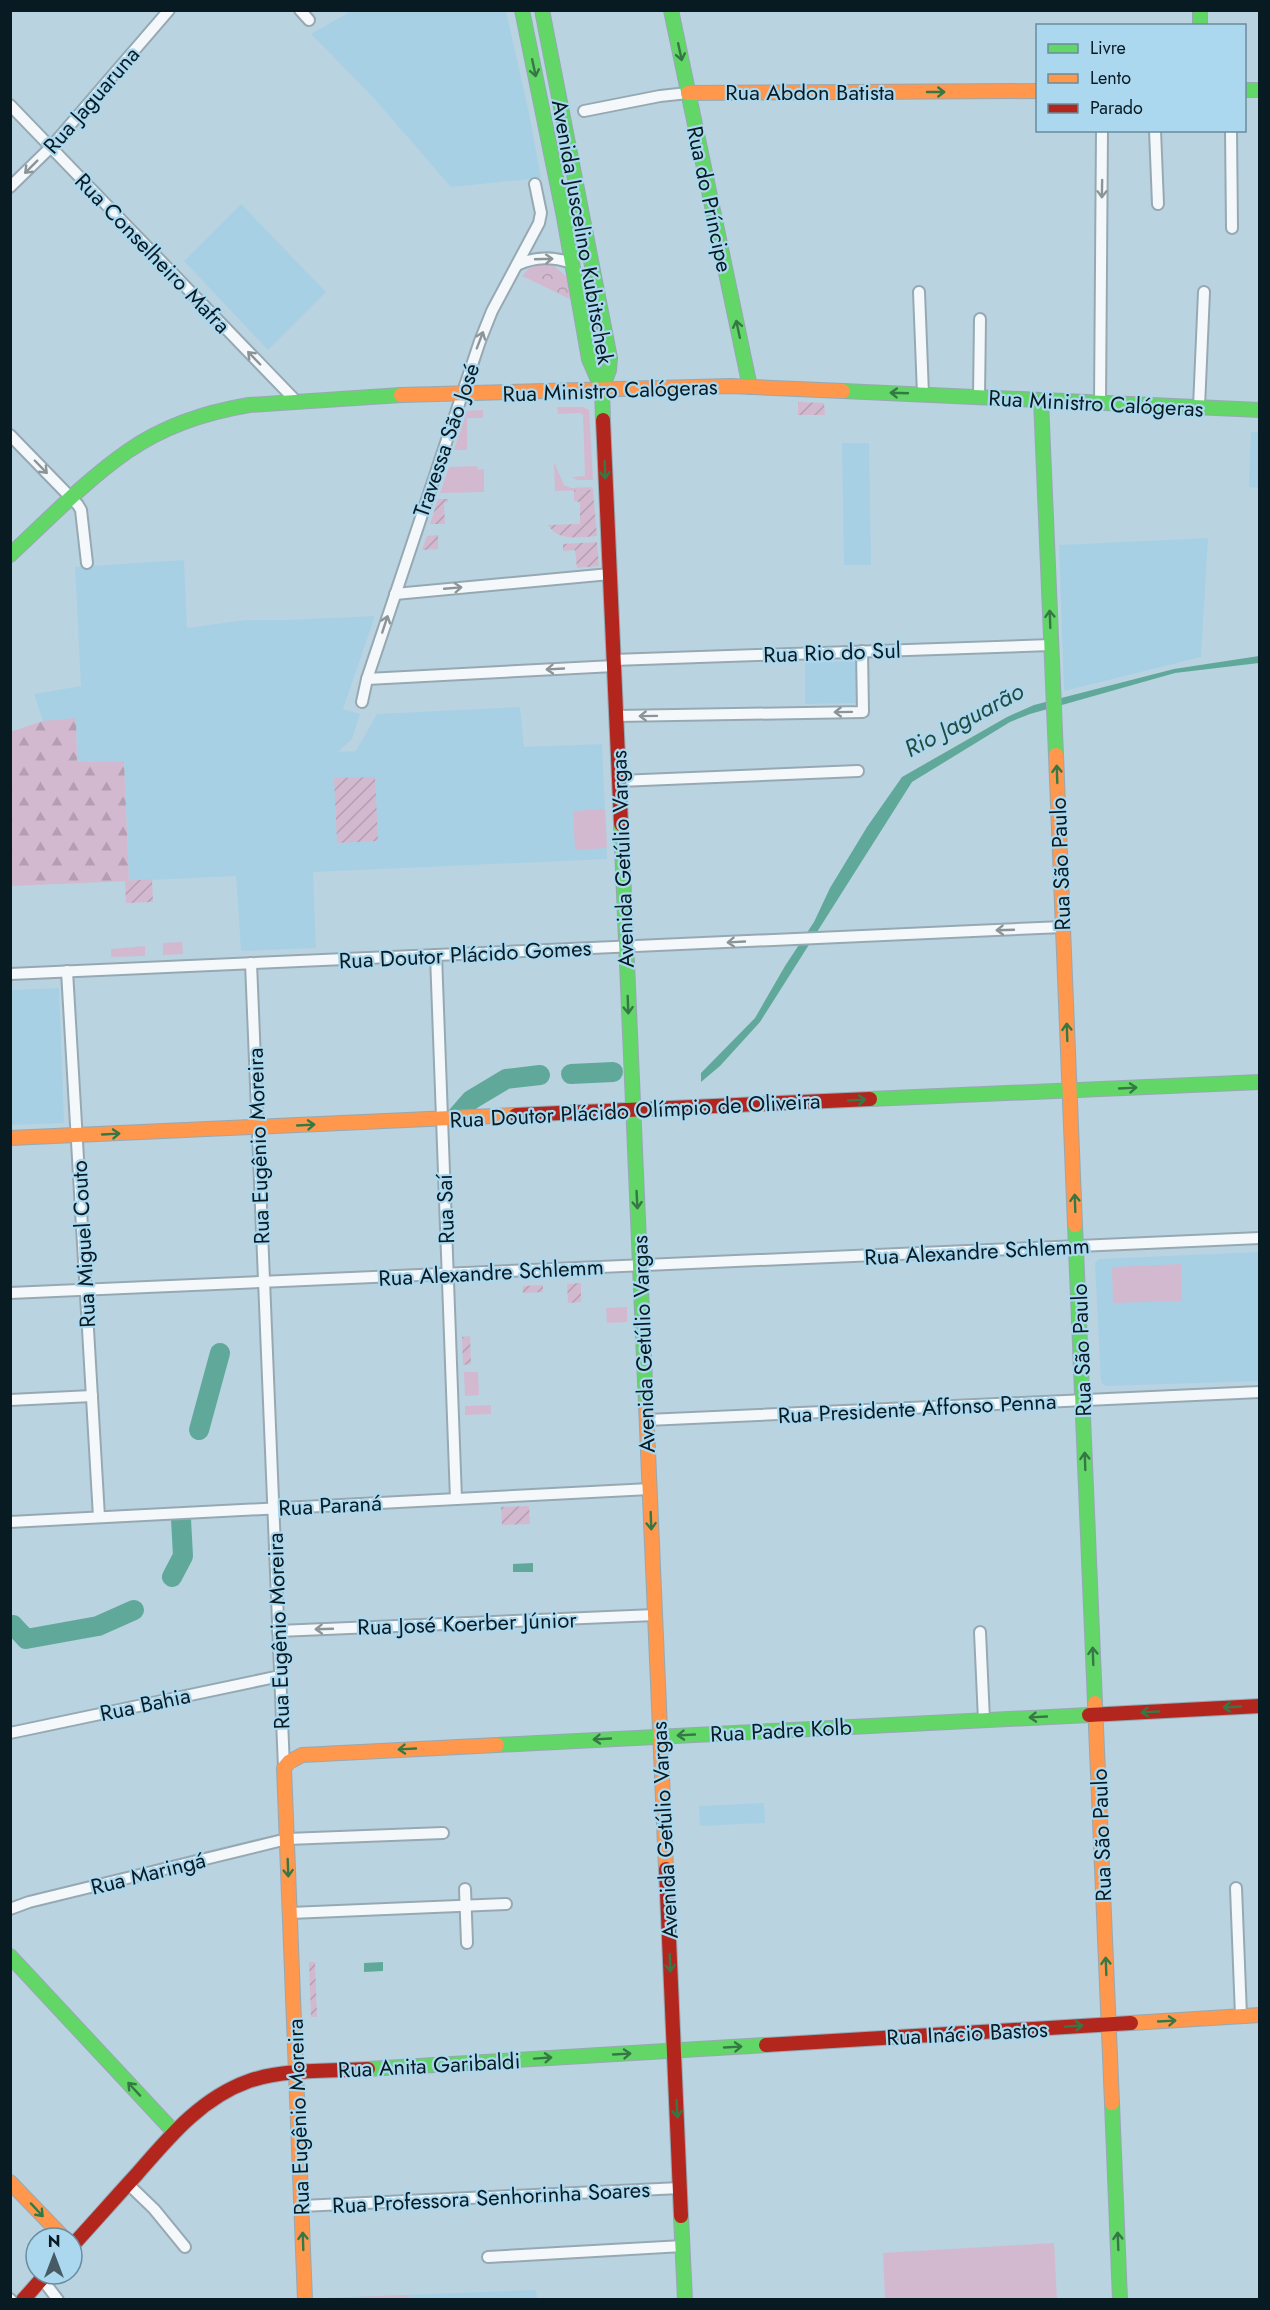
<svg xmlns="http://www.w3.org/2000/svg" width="1270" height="2310" font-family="Jost,sans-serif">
  <defs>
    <pattern id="forest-firs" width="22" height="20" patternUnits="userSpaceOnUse" patternTransform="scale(1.5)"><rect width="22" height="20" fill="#d3b9cf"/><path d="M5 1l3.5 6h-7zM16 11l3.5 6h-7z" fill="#b49eb1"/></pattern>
    <pattern id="park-crowns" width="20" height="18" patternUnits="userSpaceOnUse" patternTransform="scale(1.5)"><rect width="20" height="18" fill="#d3b9cf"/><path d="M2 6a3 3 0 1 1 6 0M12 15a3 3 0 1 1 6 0" fill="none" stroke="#b49eb1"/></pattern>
    <pattern id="garden-furrows" width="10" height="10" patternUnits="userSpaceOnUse" patternTransform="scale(1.5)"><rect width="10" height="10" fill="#d3b9cf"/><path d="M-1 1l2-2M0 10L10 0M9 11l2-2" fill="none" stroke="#b49eb1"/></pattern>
  </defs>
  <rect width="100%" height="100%" fill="#bad3e0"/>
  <g fill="#a8d0e5">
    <polygon points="351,11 506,11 529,113 541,178 451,187 371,95 311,34"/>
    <polygon points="241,204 326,292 268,350 184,261"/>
    <polygon points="1251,432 1259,432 1259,488 1249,487"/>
    <polygon points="842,443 869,443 871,565 844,565"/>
    <polygon points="1208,538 1201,657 1064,691 1059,545"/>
    <polygon points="184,560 187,628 245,620 286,620 375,616 343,709 360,714 352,739 338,752 356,751 377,714 520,707 524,747 602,744 607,859 313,872 316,948 241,951 236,876 129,881 124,761 77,762 76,719 43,721 34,694 81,686 75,567"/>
    <polygon points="858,661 858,703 805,704 805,662"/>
    <polygon points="59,988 64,1123 11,1125 11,990"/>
    <polygon points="1259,1252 1259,1381 1105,1386 1101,1382 1095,1263 1099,1259"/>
    <polygon points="764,1803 765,1823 700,1826 699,1806"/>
    <polygon points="536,2290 537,2299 325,2298"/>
  </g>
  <g fill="#d3b9cf">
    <polygon points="557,407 582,407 589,410 593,480 577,480 572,477 585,476 583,415 580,413 558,414"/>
    <polygon points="483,410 483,418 467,418 467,450 454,450 467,411"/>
    <polygon points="554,462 564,485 571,488 592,487 593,490 555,491"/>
    <polygon points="477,466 478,470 484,469 484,492 440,493 449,467"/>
    <polygon points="605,809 607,848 575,850 573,811"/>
    <polygon points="182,942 183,954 163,955 163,943"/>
    <polygon points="145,946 145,956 111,957 111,949"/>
    <polygon points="1181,1264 1182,1301 1113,1303 1112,1267"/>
    <polygon points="627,1307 627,1322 607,1323 606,1308"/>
    <polygon points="464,1372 478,1372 479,1395 465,1396"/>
    <polygon points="491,1405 491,1414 465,1415 465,1406"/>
    <polygon points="1054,2243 1057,2299 885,2299 883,2253"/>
    <polygon points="409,2295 409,2299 325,2299 325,2298"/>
  </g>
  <polygon fill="url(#forest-firs)" points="76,718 77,762 124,761 129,881 11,886 10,732 43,721"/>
  <polygon fill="url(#park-crowns)" points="543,263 553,265 567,277 570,299 522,276 528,269"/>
  <g fill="url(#garden-furrows)">
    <polygon points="798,402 824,403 825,415 798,415"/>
    <path d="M574,490H593L597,536C579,537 559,542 548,525L580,524V502L574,501Z"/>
    <polygon points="438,499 448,499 448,502 444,503 445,524 430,524"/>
    <polygon points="438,535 438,549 422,550 427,536"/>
    <polygon points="597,542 599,566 577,568 575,550 563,551 563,544"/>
    <polygon points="375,777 378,841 337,843 334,778"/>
    <polygon points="152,879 153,902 126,903 125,881"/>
    <polygon points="581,1283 581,1302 568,1303 567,1284"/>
    <polygon points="543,1285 543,1292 523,1293 523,1286"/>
    <polygon points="470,1336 471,1364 463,1365 462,1337"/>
    <polygon points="529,1506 530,1524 502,1525 501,1507"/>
    <polygon points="309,1962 315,1962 317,2017 311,2017"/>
  </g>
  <g fill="#60a99a">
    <polygon points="1259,656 1259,663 1175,673 1030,714 1010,722 912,782 760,1022 720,1066 701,1082 701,1073 755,1018 785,966 814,922 830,888 867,827 902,777 1007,717 1034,705 1174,669"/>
    <polygon points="533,1563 533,1572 513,1572 513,1564"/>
    <polygon points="383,1962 383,1971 364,1972 364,1963"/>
  </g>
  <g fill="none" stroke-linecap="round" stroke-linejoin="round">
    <g stroke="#60a99a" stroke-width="20">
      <polyline points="571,1074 613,1072"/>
      <polyline points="457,1116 471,1100 506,1079 540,1075"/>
      <polyline points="199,1430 220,1353"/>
      <polyline points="172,1577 183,1556 181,1519"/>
      <polyline points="10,1625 13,1625 26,1639 98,1626 134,1610"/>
    </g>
    <g stroke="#96a9b3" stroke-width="14">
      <g id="street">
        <polyline points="300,10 309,20"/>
        <polyline points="10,105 295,400"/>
        <polyline points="584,111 660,96 688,93"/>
        <polyline points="1155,130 1158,204"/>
        <polyline points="1231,130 1232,228"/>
        <polyline points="10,187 51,147 169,10"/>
        <path d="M517,265C536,256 553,257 572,263"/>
        <polyline points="919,292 923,394"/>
        <polyline points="979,397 980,319"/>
        <polyline points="1100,403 1102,130"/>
        <polyline points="1199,407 1204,292"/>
        <polyline points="10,435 78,505 81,510 87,563"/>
        <polyline points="395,594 610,574"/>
        <polyline points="613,660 1051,645"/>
        <polyline points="367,679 614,666"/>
        <polyline points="362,702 367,679 480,341 492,311 539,223 541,213 535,184"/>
        <polyline points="616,716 863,712 862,651"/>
        <polyline points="619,781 858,771"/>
        <polyline points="436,955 456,1499"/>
        <polyline points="251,963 284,1768"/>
        <polyline points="67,971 99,1517"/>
        <polyline points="10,974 1063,927"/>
        <polyline points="10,1293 1260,1238"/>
        <polyline points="10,1400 92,1396"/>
        <polyline points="647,1420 1260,1392"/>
        <polyline points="10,1522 650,1489"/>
        <polyline points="278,1631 655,1615"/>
        <polyline points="980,1632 984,1720"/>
        <polyline points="10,1733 280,1676"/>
        <polyline points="1236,1888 1241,2016"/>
        <polyline points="465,1889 467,1943"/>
        <polyline points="10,1909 29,1902 287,1839 443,1833"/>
        <polyline points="290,1913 506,1904"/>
        <polyline points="128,2184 154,2209 185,2247"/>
        <polyline points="302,2206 680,2188"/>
        <polyline points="488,2257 683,2246"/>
        <polyline points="42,2279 58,2300"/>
        <polyline points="10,2299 11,2300"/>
      </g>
    </g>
    <g stroke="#96a9b3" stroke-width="16">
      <g id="fast">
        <polyline points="522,10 564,217 589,359 602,389 603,420"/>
        <polyline points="542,10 610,358 609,370 602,389"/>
        <polyline points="671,10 750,387"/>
        <polyline points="1200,10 1200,26"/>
        <polyline points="1244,90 1260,90"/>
        <polyline points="843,391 1260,410"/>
        <polyline points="1041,400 1056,755"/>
        <path d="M10,555C48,520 86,480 128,451C164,426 207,412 249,405L401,395"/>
        <polyline points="621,824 646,1405"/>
        <polyline points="870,1099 1260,1082"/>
        <polyline points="1075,1225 1095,1703"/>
        <polyline points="497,1745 1089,1715"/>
        <polyline points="10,1956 174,2132"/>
        <polyline points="368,2069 766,2045"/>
        <polyline points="1112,2103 1120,2300"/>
        <polyline points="681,2216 685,2300"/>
      </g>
    </g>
    <g stroke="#96a9b3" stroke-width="16">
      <g id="slow">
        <polyline points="688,93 1038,91"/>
        <polyline points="401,395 731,386 843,391"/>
        <polyline points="1056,755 1075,1225"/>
        <polyline points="10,1138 516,1115"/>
        <polyline points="646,1405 666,1869"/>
        <polyline points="1095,1703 1112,2103"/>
        <polyline points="1131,2023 1260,2015"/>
        <polyline points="296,2073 305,2300"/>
        <polyline points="296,2073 284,1768 289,1762 302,1755 497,1745"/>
        <polyline points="10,2182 64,2238"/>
      </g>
    </g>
    <g stroke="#96a9b3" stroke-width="16">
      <g id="jam">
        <polyline points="603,420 621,824"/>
        <polyline points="516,1115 870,1099"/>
        <polyline points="1089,1715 1260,1706"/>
        <polyline points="666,1869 681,2216"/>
        <polyline points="766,2045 1131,2023"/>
        <path d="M72,2246C94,2222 115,2198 137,2174C169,2137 201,2098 249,2081C284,2069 331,2071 368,2069"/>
        <polyline points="23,2300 46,2274"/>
      </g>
    </g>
    <use href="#street" stroke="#f5f8fa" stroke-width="10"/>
    <use href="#fast" stroke="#63d668" stroke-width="14"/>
    <use href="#slow" stroke="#ff974d" stroke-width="14"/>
    <use href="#jam" stroke="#b3261e" stroke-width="14"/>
  </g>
  <defs><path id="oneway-shaft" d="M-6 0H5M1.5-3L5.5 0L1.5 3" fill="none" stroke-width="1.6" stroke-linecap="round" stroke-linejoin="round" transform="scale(1.5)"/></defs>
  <g stroke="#367845">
    <use href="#oneway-shaft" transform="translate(680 52) rotate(78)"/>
    <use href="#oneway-shaft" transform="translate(534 68) rotate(78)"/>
    <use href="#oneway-shaft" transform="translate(936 92)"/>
    <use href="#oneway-shaft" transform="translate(738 329) rotate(-102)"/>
    <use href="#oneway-shaft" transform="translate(899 393) rotate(-178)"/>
    <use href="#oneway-shaft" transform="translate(605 470) rotate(88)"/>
    <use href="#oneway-shaft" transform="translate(1050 619) rotate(-92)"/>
    <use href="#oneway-shaft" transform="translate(1057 774) rotate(-92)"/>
    <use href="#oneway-shaft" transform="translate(628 1005) rotate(88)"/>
    <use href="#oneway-shaft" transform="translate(1067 1032) rotate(-92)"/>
    <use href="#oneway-shaft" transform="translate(1128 1088) rotate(-3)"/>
    <use href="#oneway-shaft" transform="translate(857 1100) rotate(-3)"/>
    <use href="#oneway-shaft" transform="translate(306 1125) rotate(-3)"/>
    <use href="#oneway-shaft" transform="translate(111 1134) rotate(-3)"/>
    <use href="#oneway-shaft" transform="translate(637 1200) rotate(87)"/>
    <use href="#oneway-shaft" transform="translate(1075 1203) rotate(-92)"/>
    <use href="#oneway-shaft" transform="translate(1085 1461) rotate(-92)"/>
    <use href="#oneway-shaft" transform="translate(651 1521) rotate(88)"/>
    <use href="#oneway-shaft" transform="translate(1093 1656) rotate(-92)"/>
    <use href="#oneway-shaft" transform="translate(1232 1707) rotate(177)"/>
    <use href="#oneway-shaft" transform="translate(1150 1712) rotate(177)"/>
    <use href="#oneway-shaft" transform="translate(1038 1717) rotate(177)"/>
    <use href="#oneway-shaft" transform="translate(686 1735) rotate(177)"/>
    <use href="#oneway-shaft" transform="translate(602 1739) rotate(177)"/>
    <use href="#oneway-shaft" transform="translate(407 1749) rotate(177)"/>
    <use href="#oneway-shaft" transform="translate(288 1868) rotate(88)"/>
    <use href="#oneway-shaft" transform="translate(670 1963) rotate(88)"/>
    <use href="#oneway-shaft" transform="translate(1106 1966) rotate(-92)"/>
    <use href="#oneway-shaft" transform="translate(1167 2021) rotate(-3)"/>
    <use href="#oneway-shaft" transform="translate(1074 2026) rotate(-4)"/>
    <use href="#oneway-shaft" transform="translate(733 2047) rotate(-3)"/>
    <use href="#oneway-shaft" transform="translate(622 2054) rotate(-3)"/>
    <use href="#oneway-shaft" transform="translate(543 2058) rotate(-4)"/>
    <use href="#oneway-shaft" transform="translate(134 2089) rotate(-133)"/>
    <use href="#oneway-shaft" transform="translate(677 2109) rotate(87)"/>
    <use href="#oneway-shaft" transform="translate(37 2210) rotate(47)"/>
    <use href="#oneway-shaft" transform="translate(303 2241) rotate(-92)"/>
    <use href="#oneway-shaft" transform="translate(1118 2241) rotate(-92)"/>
  </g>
  <g stroke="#8a9499">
    <use href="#oneway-shaft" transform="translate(31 167) rotate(135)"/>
    <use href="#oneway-shaft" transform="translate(1102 189) rotate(91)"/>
    <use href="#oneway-shaft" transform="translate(544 259) rotate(-2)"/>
    <use href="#oneway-shaft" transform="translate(480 340) rotate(-69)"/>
    <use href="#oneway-shaft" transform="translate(254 358) rotate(-134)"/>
    <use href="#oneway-shaft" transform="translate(41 467) rotate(46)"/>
    <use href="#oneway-shaft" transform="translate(453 588) rotate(-5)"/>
    <use href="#oneway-shaft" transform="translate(385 624) rotate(-72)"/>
    <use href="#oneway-shaft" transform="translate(555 669) rotate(177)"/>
    <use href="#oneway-shaft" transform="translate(843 712) rotate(179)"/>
    <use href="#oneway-shaft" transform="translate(648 716) rotate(179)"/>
    <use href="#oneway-shaft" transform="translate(1005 930) rotate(178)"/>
    <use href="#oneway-shaft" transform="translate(736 942) rotate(177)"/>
    <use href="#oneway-shaft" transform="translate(324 1629) rotate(178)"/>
  </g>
  <g text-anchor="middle" stroke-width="4.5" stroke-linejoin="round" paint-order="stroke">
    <g font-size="22" fill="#081a22" stroke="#abd8ef">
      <text x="810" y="100">Rua Abdon Batista</text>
      <text transform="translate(91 100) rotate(-49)" y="8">Rua Jaguaruna</text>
      <text transform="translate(710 199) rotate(78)" y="8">Rua do Príncipe</text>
      <text transform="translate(583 232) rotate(80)" y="8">Avenida Juscelino Kubitschek</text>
      <text transform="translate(153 253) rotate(46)" y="8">Rua Conselheiro Mafra</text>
      <text transform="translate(610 390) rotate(-2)" y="8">Rua Ministro Calógeras</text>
      <text transform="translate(1096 403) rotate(3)" y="8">Rua Ministro Calógeras</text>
      <text transform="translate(446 440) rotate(-71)" y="8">Travessa São José</text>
      <text transform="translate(832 652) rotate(-2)" y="8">Rua Rio do Sul</text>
      <text transform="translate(622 859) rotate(-92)" y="8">Avenida Getúlio Vargas</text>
      <text transform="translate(1060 864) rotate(-92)" y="8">Rua São Paulo</text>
      <text transform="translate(465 954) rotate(-3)" y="8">Rua Doutor Plácido Gomes</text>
      <text transform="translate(635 1110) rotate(-3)" y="8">Rua Doutor Plácido Olímpio de Oliveira</text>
      <text transform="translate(258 1146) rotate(-92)" y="8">Rua Eugênio Moreira</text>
      <text transform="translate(445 1209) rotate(-92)" y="8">Rua Saí</text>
      <text transform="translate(83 1244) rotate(-93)" y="8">Rua Miguel Couto</text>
      <text transform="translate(977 1251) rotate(-3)" y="8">Rua Alexandre Schlemm</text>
      <text transform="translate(491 1272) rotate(-3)" y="8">Rua Alexandre Schlemm</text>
      <text transform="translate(643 1344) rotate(-92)" y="8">Avenida Getúlio Vargas</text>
      <text transform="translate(1081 1350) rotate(-92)" y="8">Rua São Paulo</text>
      <text transform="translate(917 1408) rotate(-3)" y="8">Rua Presidente Affonso Penna</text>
      <text transform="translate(330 1505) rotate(-3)" y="8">Rua Paraná</text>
      <text transform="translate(467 1623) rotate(-2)" y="8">Rua José Koerber Júnior</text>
      <text transform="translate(278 1631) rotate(-92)" y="8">Rua Eugênio Moreira</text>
      <text transform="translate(145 1704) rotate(-12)" y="8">Rua Bahia</text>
      <text transform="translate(781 1730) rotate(-3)" y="8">Rua Padre Kolb</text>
      <text transform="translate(664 1830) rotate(-93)" y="8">Avenida Getúlio Vargas</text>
      <text transform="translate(1101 1835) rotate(-92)" y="8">Rua São Paulo</text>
      <text transform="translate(148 1873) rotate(-14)" y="8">Rua Maringá</text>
      <text transform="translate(967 2033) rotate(-3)" y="8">Rua Inácio Bastos</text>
      <text transform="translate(429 2065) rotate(-3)" y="8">Rua Anita Garibaldi</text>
      <text transform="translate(298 2117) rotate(-92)" y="8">Rua Eugênio Moreira</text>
      <text transform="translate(491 2197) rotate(-3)" y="8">Rua Professora Senhorinha Soares</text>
    </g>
    <g font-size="24" font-style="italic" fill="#224a3e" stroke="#abd8ef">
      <text transform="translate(964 720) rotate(-28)" y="8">Rio Jaguarão</text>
    </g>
  </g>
  <rect width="1270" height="2310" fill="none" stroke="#081a22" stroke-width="24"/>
  <rect x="1036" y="24" width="210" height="108" fill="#abd8ef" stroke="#6a8c9d" stroke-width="1.5"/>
  <rect x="1048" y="44" width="30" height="9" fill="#63d668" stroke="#6a8c9d" stroke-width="1.5"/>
  <text x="1090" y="54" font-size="18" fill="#081a22">Livre</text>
  <rect x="1048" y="74" width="30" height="9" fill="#ff974d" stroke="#6a8c9d" stroke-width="1.5"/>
  <text x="1090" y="84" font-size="18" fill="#081a22">Lento</text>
  <rect x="1048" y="104" width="30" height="9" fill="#b3261e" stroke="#6a8c9d" stroke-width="1.5"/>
  <text x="1090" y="114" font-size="18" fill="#081a22">Parado</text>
  <g transform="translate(54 2256)"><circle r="28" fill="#abd8ef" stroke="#6a8c9d" stroke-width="1.5"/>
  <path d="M0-4.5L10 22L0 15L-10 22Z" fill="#465b64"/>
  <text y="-9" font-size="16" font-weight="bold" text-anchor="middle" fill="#081a22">N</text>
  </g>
</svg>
